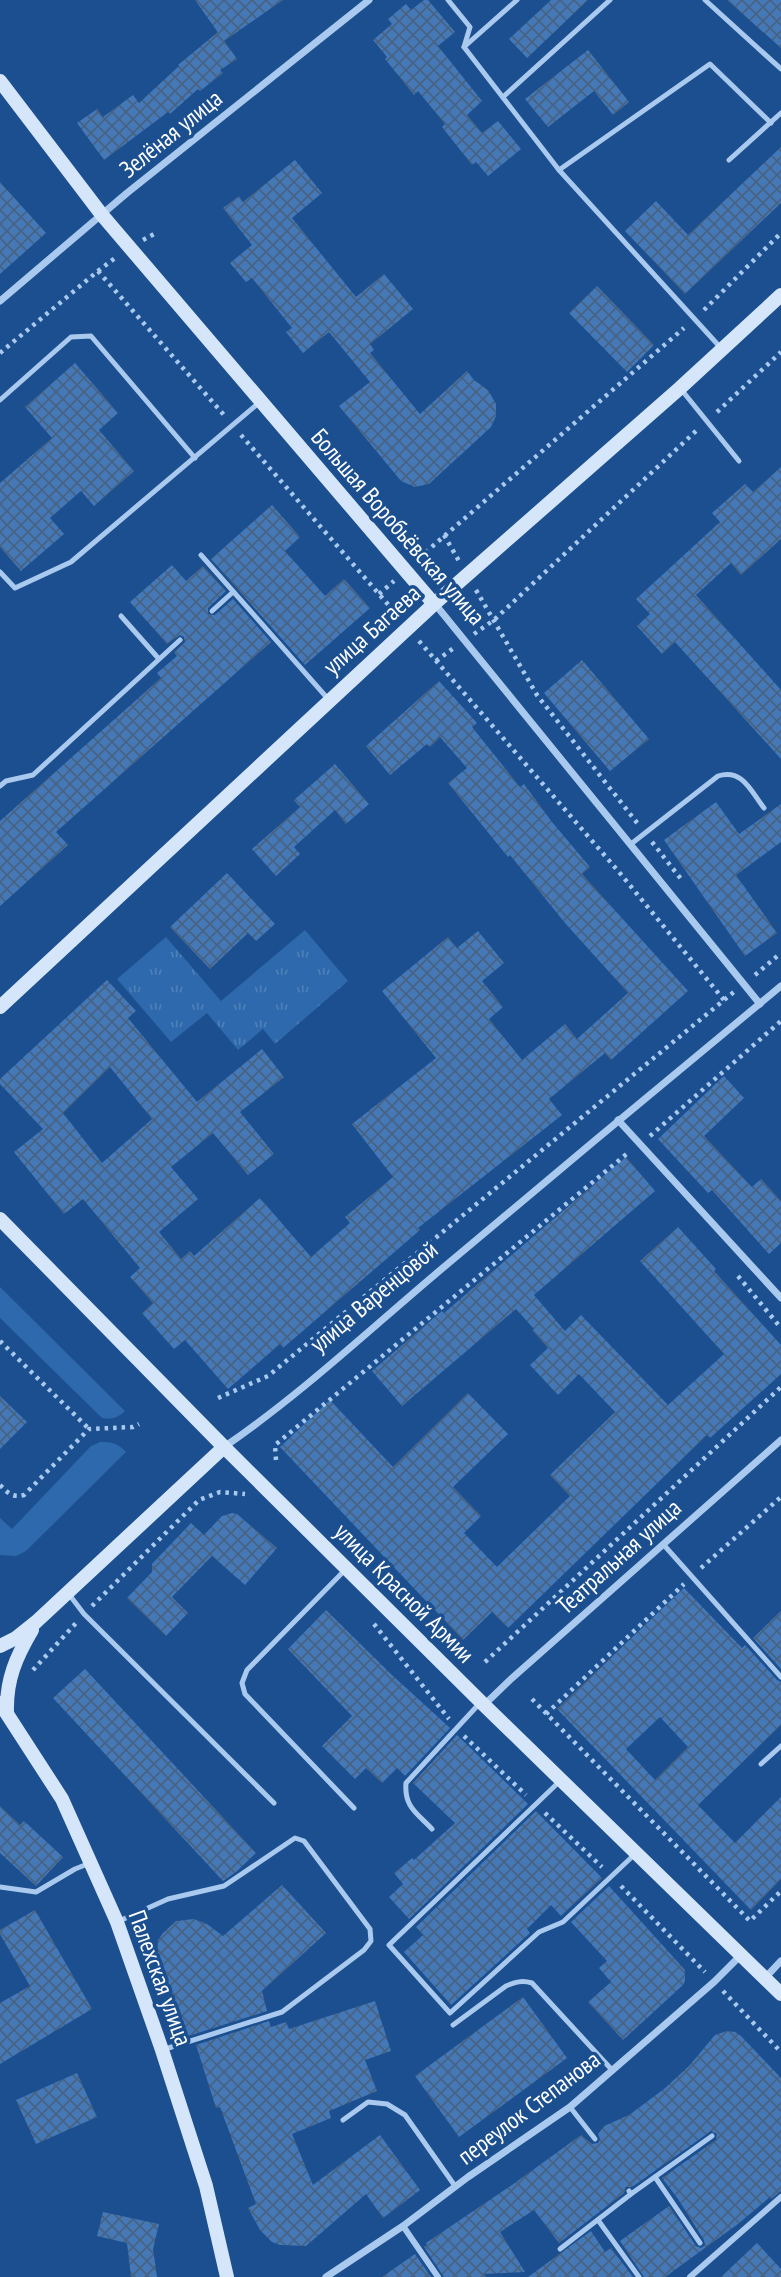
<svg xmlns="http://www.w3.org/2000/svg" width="781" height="2277" font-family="'PT Sans Narrow',sans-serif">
  <defs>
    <pattern id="park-tufts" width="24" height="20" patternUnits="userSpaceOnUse" patternTransform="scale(1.75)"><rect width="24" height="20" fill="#2e69ad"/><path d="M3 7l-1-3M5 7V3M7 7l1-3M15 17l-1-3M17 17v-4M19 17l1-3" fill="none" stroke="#4d80b9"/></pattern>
    <pattern id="building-cross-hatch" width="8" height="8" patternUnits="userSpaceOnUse" patternTransform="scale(1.75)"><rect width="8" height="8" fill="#4478b7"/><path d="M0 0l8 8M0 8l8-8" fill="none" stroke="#486282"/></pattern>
  </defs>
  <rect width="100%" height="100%" fill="#1b4f8f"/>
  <g fill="#2e69ad">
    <path d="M0,1287L125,1411C118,1418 111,1420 102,1418L0,1318Z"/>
    <path d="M100,1442C112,1442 118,1443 126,1452L26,1551L16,1556L0,1555V1518L12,1529L91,1446Z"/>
  </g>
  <polygon fill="url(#park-tufts)" points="305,930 348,981 275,1044 263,1029 238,1050 207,1013 171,1042 117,979 166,937 221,1001"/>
  <g fill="url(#building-cross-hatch)" fill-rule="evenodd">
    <polygon points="195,0 283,0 224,41"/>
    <polygon points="424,0 428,0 455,32 438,46 482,101 467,115 482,133 498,121 521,149 488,176 476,162 472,165 442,127 445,124 418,91 414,95 385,59 387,57 373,40 392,24 388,19 406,4 411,10"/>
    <polygon points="551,0 588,0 527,58 509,39"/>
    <polygon points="727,0 781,0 781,48"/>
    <polygon points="218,32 237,59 220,70 223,73 200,91 198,89 170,114 168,112 104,160 77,123 97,109 103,117 133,95 139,103 179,66 178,65"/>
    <polygon points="588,50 629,102 613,115 594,91 548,127 525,99"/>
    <polygon points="781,147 781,203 685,294 625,231 656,201 688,235"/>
    <polygon points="295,160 322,193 292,218 356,297 384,274 413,309 370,344 374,350 370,353 420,414 467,371 474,380 488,390 496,404 496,416 491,427 429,484 415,487 401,481 339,406 370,382 329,332 303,353 286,332 292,328 252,278 246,282 230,263 252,245 223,208 239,196 243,202"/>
    <polygon points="0,182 46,233 0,274"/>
    <polygon points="597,286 654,345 627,372 569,313"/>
    <polygon points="75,363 118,413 99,430 134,471 94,506 81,491 50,518 64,534 21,571 0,547 0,483 52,438 25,407"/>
    <polygon points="781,467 781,539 741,575 731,563 696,595 781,690 781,759 675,642 662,654 637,626 650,614 636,599 720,522 712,513 745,484 753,492"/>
    <polygon points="272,505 300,537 285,551 325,596 344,579 370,608 305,665 211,559"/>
    <polygon points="172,565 186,581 203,566 226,591 208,608 208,614 215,615 233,599 271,642 56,832 68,845 0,906 0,821 161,678 157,673 177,656 174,652 185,642 184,637 180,635 167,644 130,602"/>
    <polygon points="582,660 649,739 610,771 544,693"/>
    <path d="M439,681L477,723L472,727L520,787L524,784L552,822L590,867L582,874L688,991L611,1060L605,1053L549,1099L562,1115L418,1228L420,1230L283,1348L280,1344L228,1389L185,1340L174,1349L142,1313L153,1303L130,1277L140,1268L83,1199L64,1214L14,1152L43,1129L0,1084V1079L107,980L136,1011L128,1018L197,1102L262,1049L284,1077L240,1112L274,1154L248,1175L213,1133L171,1167L198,1199L159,1232L181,1259L190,1251L194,1256L260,1198L311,1257L350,1223L345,1217L393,1177L352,1124L436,1058L382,991L448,937L457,948L478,931L504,963L482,981L503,1007L489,1019L522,1060L565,1024L577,1039L628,993L565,923L510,855L508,857L448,783L467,768L440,737L430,747L427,744L390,775L366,746ZM110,1067L152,1119L102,1163L63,1113Z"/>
    <polygon points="335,764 369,804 346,824 335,810 294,847 300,854 276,876 252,849 300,807 294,800"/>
    <polygon points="716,802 739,834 781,804 781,842 736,875 777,933 745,956 664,840"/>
    <polygon points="227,873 275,924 256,941 248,933 210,969 170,927"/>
    <polygon points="724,1076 744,1098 704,1136 752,1187 761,1179 781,1201 781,1243 769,1254 712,1190 708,1193 658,1139"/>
    <polygon points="626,1157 655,1191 534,1295 565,1331 581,1315 668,1405 724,1354 640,1261 678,1227 716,1269 714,1271 781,1345 781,1374 710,1438 707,1435 508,1628 492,1612 463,1640 280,1447 330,1400 393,1467 468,1393 508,1434 453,1487 481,1516 464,1533 497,1567 570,1496 550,1475 615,1412 579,1374 558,1395 530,1365 548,1348 532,1330 534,1329 516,1309 402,1406 372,1371 442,1311 444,1313"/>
    <polygon points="0,1396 27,1422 0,1449"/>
    <polygon points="232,1513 237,1514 277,1548 245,1585 212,1556 172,1597 188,1613 166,1636 127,1598 152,1572 152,1564 191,1523 204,1535 222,1516"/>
    <path d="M684,1588L742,1648L745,1645L777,1680L781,1682V1725L698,1805L735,1843L781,1797V1879L751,1910L557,1709ZM660,1717L688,1747L655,1780L626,1749Z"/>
    <polygon points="326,1610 392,1675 450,1728 405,1776 397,1768 382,1783 366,1768 355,1779 322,1746 352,1716 288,1649"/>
    <polygon points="781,1611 781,1669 753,1638"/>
    <polygon points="85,1669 256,1853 236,1872 223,1881 53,1698"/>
    <polygon points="457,1735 528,1804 409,1919 389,1897 403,1884 394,1873 412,1858 414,1860 455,1823 413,1783"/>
    <polygon points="0,1806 20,1825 24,1821 63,1857 36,1886 0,1853"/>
    <polygon points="536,1811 602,1878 561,1916 551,1905 527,1929 530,1933 451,2005 404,1952 423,1935 416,1927"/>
    <polygon points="282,1885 326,1933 262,1991 267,2011 182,2038 157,1961 158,1940 163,1933 176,1921 194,1919 207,1924 223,1936"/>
    <polygon points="609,1886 685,1970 685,1981 683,1985 623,2040 588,2002 611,1982 599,1968 607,1961 571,1922"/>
    <polygon points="35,1910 92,2009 0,2064 0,2003 30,1986 0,1934 0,1930"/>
    <polygon points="523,1997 567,2058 459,2137 415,2076"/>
    <polygon points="375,2001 391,2051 365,2060 377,2091 329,2111 331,2118 292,2134 313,2185 380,2135 420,2190 383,2218 366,2194 306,2246 280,2245 272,2242 260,2230 248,2208 256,2204 220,2107 216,2108 196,2045 269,2021 271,2027 286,2022 289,2029"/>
    <polygon points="727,2031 735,2032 741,2036 781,2078 781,2191 771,2199 770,2197 738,2224 665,2277 644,2277 620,2241 669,2206 696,2246 701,2248 705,2245 704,2240 678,2199 662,2178 716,2140 717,2134 711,2131 632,2187 626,2187 624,2193 559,2243 534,2210 500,2232 525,2272 484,2274 486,2277 444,2277 424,2247 427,2245 426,2243 512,2185 581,2135 592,2144 598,2143 600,2139 598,2134 604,2126 629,2115 664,2089 689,2066 715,2035"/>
    <polygon points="77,2073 97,2117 36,2144 16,2100"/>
    <polygon points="103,2212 159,2224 153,2249 157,2277 131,2277 127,2243 97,2236"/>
    <polygon points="591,2231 605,2252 611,2248 633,2277 528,2277"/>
    <polygon points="757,2243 781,2269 781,2277 721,2277"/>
    <polygon points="415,2254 431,2277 382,2277"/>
  </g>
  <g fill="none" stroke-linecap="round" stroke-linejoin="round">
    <g stroke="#a9c9ee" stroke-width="4.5" stroke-dasharray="3.5 5" stroke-linecap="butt">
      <polyline points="143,240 156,233"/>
      <polyline points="98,271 224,415"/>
      <polyline points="704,310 781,233"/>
      <polyline points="0,353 98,271 115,258"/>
      <polyline points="717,412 781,352"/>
      <polyline points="241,435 398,616"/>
      <polyline points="444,535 459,561"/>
      <polyline points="419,558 684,328"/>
      <polyline points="476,590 537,695 638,824"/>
      <polyline points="379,594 394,581"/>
      <polyline points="474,634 494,620 697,430"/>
      <polyline points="419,641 619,872 724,1000"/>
      <polyline points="436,661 455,647"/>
      <polyline points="652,842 681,879"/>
      <polyline points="755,975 781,953"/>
      <polyline points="650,1136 781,1021"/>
      <polyline points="738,1276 781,1328"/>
      <polyline points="0,1341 89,1429"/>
      <polyline points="218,1398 268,1376 735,991"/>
      <polyline points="276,1460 275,1445 629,1152"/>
      <path d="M0,1485C8,1493 12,1498 24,1495L89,1429L133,1427L139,1424"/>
      <polyline points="701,1568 781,1497"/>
      <polyline points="92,1606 199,1500 220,1492 245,1494"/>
      <polyline points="374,1624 449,1719"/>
      <polyline points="485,1662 781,1387"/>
      <polyline points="33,1670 77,1622"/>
      <polyline points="532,1699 750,1921 781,1891"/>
      <polyline points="546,1714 684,1584"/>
      <polyline points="464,1736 526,1795"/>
      <polyline points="545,1813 602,1867"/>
      <polyline points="621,1886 705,1972"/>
      <polyline points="723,1991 781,2052"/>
    </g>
    <g stroke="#a9c9ee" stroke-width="5">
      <polyline points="448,0 470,27 464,47 559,170"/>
      <polyline points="705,0 781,69"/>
      <polyline points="464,47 517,0"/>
      <polyline points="503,97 610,0"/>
      <polyline points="729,160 781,113"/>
      <polyline points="720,347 559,170 710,64 771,123"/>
      <polyline points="680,388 739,461"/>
      <polyline points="0,400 71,337 91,336 195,458"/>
      <polyline points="201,555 329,700"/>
      <polyline points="0,572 15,588 71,562 261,401"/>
      <polyline points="212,611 233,592"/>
      <polyline points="121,616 159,659"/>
      <polyline points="0,786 6,781 33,775 180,640"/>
      <path d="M631,844L718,776C742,768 751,791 764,808"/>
      <polyline points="663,1544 781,1677"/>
      <polyline points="344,1571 247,1670 242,1683 245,1694 354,1808"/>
      <polyline points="68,1593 84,1614 274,1803"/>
      <polyline points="761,1764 781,1746"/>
      <polyline points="561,1780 389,1945 450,2013 539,1932 563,1922 635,1854"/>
      <path d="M432,1829C417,1813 404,1807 406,1783L479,1704"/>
      <polyline points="0,1887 36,1892 75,1869 90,1863"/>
      <polyline points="117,1922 168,1899 224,1886 295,1838 304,1841 370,1929 371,1941 364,1950 282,2012 162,2050"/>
      <path d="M453,2025L506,1986C515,1982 522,1980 532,1983L613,2071"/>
      <polyline points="570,2107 595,2139"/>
      <polyline points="343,2120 368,2102 387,2104 405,2115 455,2186"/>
      <polyline points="655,2177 700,2243"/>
      <polyline points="629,2191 631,2194 712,2136"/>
      <polyline points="598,2220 639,2277"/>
      <polyline points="560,2249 631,2194"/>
    </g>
    <g stroke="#a9c9ee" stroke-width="6">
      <polyline points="403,2226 438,2277"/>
      <polyline points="690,2277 781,2197"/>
    </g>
    <g stroke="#a9c9ee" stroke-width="7">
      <polyline points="0,301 127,193 369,0"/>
      <polyline points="435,604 760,1004"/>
      <polyline points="618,1120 781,1298"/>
      <path d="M224,1447C300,1395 368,1331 438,1272C552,1176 666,1081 781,986"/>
      <polyline points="484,1705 510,1680 781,1440"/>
      <polyline points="765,1978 781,1961"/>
      <polyline points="326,2277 403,2226 468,2177 570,2107 714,1982 741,1955"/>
    </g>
    <g stroke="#d6e6fa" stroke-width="14">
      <polyline points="0,81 102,215 434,604"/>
      <polyline points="0,1007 434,604 680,388 781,295"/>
      <polyline points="0,1219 224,1447 484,1705 781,1994"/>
      <polyline points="0,1646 16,1638 36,1622 224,1447"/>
      <polyline points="0,1703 62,1799 117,1922 162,2050 206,2186 227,2277"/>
      <path d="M7,1712C6,1680 16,1657 32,1630"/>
    </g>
  </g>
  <g text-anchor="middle" stroke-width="7" stroke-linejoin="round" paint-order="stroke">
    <g font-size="24" fill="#fff" stroke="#1b4f8f">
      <text transform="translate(171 134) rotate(-39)" y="8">Зелёная улица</text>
      <text transform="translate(398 527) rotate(49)" y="8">Большая Воробьёвская улица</text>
      <text transform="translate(372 630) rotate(-42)" y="8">улица Багаева</text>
      <text transform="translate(374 1297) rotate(-40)" y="8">улица Варенцовой</text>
      <text transform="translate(619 1557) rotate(-42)" y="8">Театральная улица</text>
      <text transform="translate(404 1593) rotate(45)" y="8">улица Красной Армии</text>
      <text transform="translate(160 1978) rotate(70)" y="8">Палехская улица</text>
      <text transform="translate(529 2108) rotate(-37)" y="8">переулок Степанова</text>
    </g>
  </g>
</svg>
